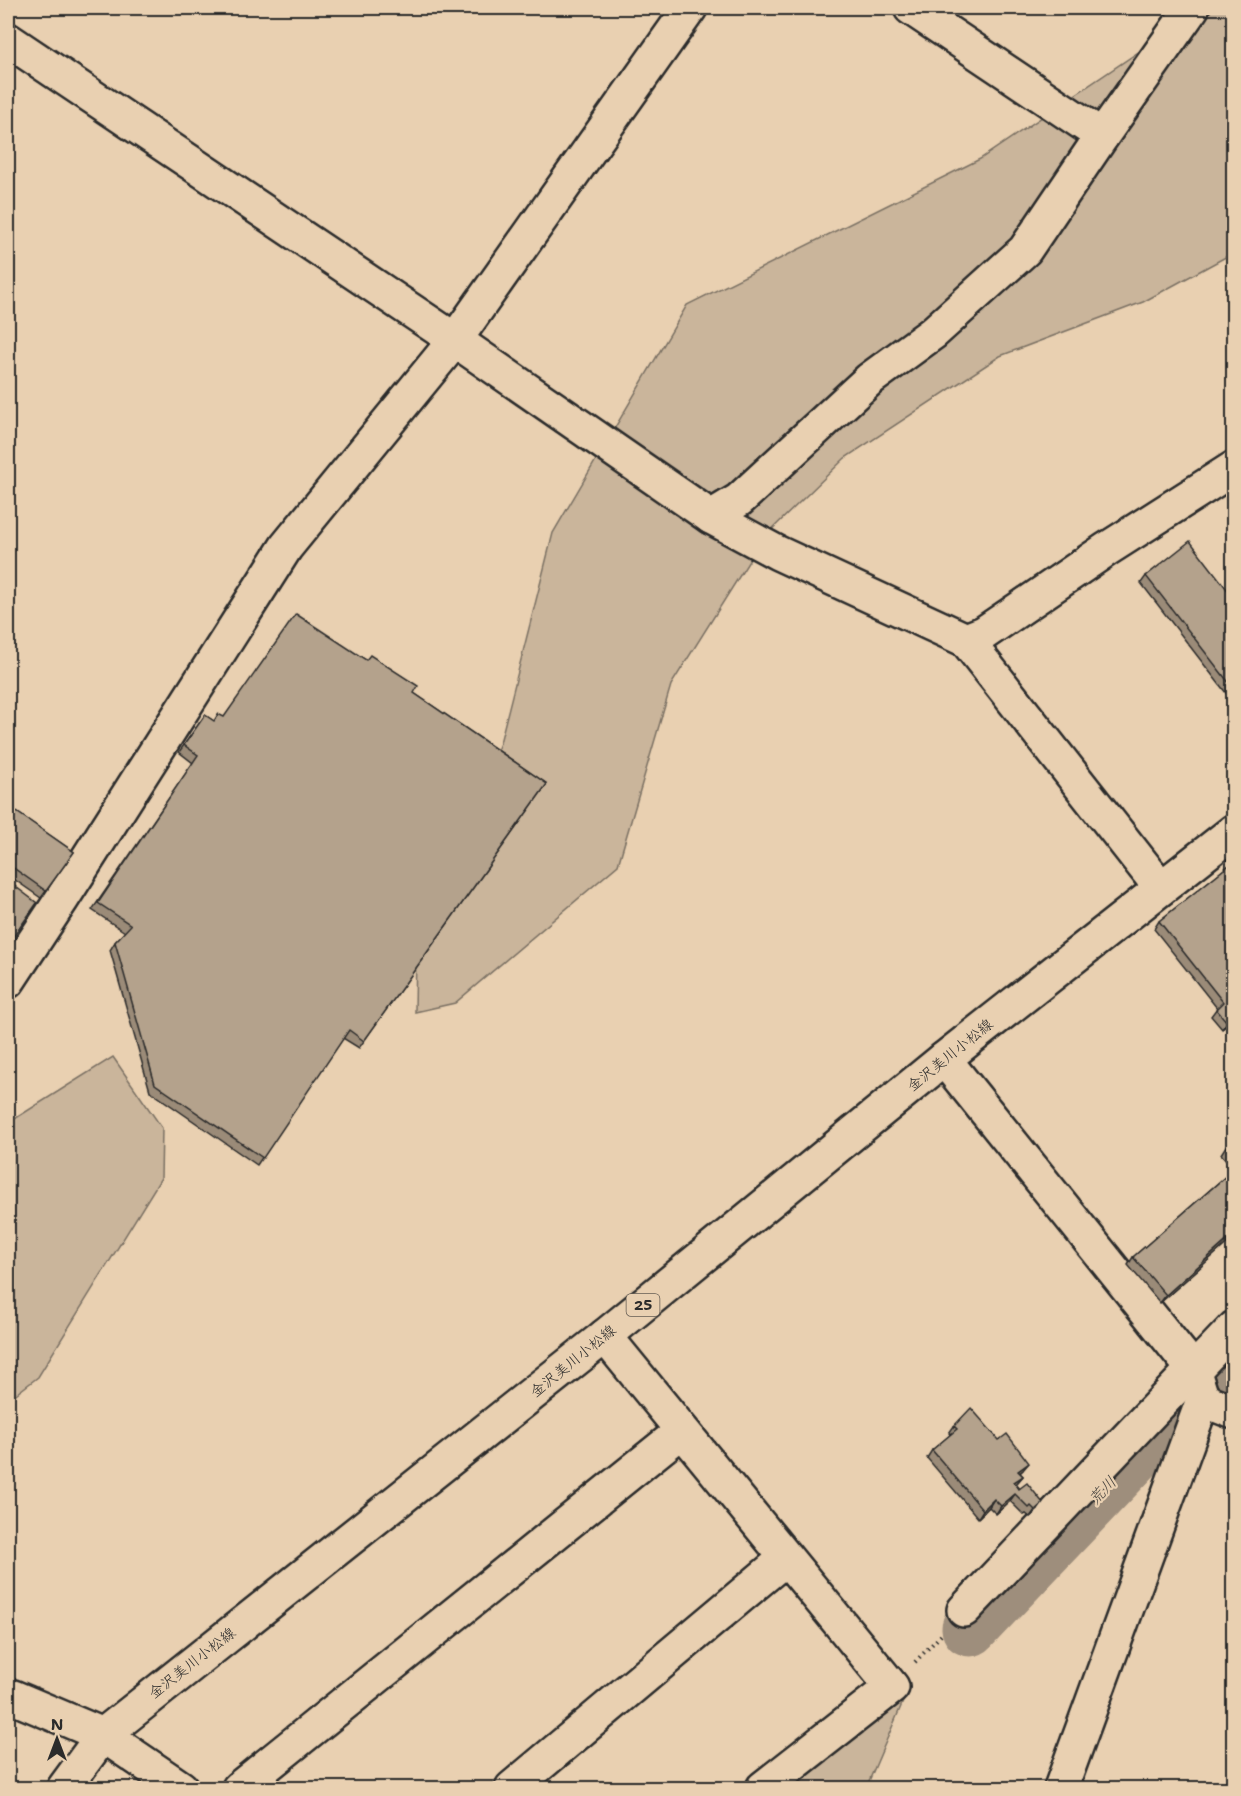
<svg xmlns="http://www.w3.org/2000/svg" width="1241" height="1796" font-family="'Shantell Sans','Klee One',sans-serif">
  <rect width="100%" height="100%" fill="#e9d0b1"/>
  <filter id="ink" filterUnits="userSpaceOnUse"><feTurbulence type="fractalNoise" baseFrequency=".0167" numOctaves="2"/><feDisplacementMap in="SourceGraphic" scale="12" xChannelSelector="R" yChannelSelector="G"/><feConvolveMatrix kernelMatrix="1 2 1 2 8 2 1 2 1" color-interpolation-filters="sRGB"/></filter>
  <g filter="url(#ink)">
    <g fill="#cab59b" stroke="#7a7063" stroke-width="1.5">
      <polygon points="1216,8 1233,8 1233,253 1143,302 1000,356 845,458 764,537 671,685 618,865 455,1003 415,1012 416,952 500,743 553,533 687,305 980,159 1183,22"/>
      <polygon points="113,1057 162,1128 161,1178 38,1377 8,1400 8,1123"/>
      <polygon points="908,1690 866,1788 786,1788"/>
    </g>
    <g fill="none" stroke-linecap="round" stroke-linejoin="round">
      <polyline stroke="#9e8e7c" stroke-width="57" points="970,1628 1234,1351"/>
      <g stroke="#2b2b2b" stroke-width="38">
        <g id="minor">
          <polyline points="911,8 1102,136"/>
          <polyline points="8,40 455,340 711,517 778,553 966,640 1161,888"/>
          <polyline points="711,517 739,500 870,379 933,333 1025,250 1102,136 1192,8"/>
          <polyline points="966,640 984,633 1107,549 1234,468"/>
          <polyline points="8,981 62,899 286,547 455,340 690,8"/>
          <polyline points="944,1059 1193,1369 1203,1400 1061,1788"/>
          <polyline points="605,1336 892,1687 763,1788"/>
          <polyline points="1193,1371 1234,1328"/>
          <polyline points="1203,1400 1234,1412"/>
          <polyline points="964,1610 1193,1369"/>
          <polyline points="8,1696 13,1697 103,1735 181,1788"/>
          <polyline points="239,1788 682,1431"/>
          <polyline points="512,1788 786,1558"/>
        </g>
      </g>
      <g stroke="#2b2b2b" stroke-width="38">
        <polyline id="primary" points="64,1788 103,1735 605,1336 944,1059 1234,831"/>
      </g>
      <polyline stroke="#2b2b2b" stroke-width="4" stroke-dasharray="1.5 4.5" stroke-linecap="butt" points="915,1662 943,1633"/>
      <use href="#minor" stroke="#e9d0b1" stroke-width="33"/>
      <use href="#primary" stroke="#e9d0b1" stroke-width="33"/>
    </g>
    <g fill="#9b8b78" stroke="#2b2b2b" stroke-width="1.5">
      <polygon points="1146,576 1233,597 1233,702 1141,583"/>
      <polygon points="414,693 547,784 359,1048 343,1038 257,1165 150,1091 110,950 115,942 125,932 92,910 193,763 179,752 205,715 214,721 224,717"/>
      <polygon points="8,806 74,852 41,898 8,875"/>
      <polygon points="1233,862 1233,1032 1227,1025 1222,1029 1211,1016 1217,1008 1154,929 1159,921"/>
      <polygon points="1233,1140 1233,1168 1221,1154 1226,1146"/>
      <polygon points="1233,1170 1233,1238 1160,1303 1128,1265 1133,1257"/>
      <polygon points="954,1426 1023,1470 1020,1473 1023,1476 1016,1484 1038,1510 1030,1517 1026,1514 1024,1515 1010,1501 996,1514 989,1507 978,1518 927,1458 932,1450 950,1435 949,1433"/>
    </g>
    <g fill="#7e7162" stroke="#2b2b2b" stroke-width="1.5">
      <polygon points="1233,1017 1227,1025 1222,1029 1227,1022"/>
      <polygon points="1233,1235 1233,1238 1160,1303 1166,1295"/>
      <polygon points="1029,1463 1023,1470 1013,1478 1018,1471"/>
      <polygon points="1023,1476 1017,1483 1009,1490 1014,1482"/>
      <polygon points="1015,1494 1010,1501 996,1514 1001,1506"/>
      <polygon points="994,1499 989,1507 978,1518 983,1510"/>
      <polygon points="1043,1503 1038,1510 1030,1517 1035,1510"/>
    </g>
    <g fill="#b4a28c" stroke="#2b2b2b" stroke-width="1.5">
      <polygon points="1190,541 1233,597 1233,688 1146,576"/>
      <polygon points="296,614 366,660 370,655 418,686 414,693 547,784 364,1041 349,1030 263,1158 155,1084 115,942 131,925 98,903 198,755 184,745 205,715 214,721 218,714 224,717"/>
      <polygon points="8,806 74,852 46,891 8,864"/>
      <polygon points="1233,862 1233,1018 1233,1017 1227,1022 1216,1009 1223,1002 1159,921"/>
      <polygon points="8,881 37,903 9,943 8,941"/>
      <polygon points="1233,1140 1233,1155 1226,1146"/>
      <polygon points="1233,1170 1233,1235 1166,1295 1133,1257"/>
      <polygon points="971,1408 999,1440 1007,1434 1029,1463 1018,1471 1023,1476 1014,1482 1019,1489 1027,1483 1043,1503 1035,1510 1031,1506 1029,1508 1015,1494 1001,1506 994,1499 983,1510 932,1450 957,1429 954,1426"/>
    </g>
  </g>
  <g text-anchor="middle" stroke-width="4.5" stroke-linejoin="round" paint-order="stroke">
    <rect fill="#e9d0b1" stroke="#645c53" stroke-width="1.5" x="626.5" y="1294" width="33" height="22" rx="4.5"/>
    <g font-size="14" font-weight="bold" fill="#2b2b2b">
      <text x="643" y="1310">25</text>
    </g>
    <g font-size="15" fill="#2b2b2b" stroke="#e9d0b1">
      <text transform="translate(950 1055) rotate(-39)" y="5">金沢美川小松線</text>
      <text transform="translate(573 1361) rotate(-39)" y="5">金沢美川小松線</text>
      <text transform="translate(192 1663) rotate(-38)" y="5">金沢美川小松線</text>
    </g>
    <g font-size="16" font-style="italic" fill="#423f3b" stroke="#e9d0b1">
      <text transform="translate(1102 1490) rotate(-46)" y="6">荒川</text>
    </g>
  </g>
  <rect width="1241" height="1796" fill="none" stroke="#e9d0b1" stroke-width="30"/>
  <rect x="15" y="15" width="1211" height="1766" fill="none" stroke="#2b2b2b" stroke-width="2" filter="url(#ink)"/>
  <g transform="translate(57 1739)" stroke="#e9d0b1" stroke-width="4.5" paint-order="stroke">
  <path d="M0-4.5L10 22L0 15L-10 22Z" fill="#2b2b2b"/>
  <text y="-9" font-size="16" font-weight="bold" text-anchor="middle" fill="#2b2b2b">N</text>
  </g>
</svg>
